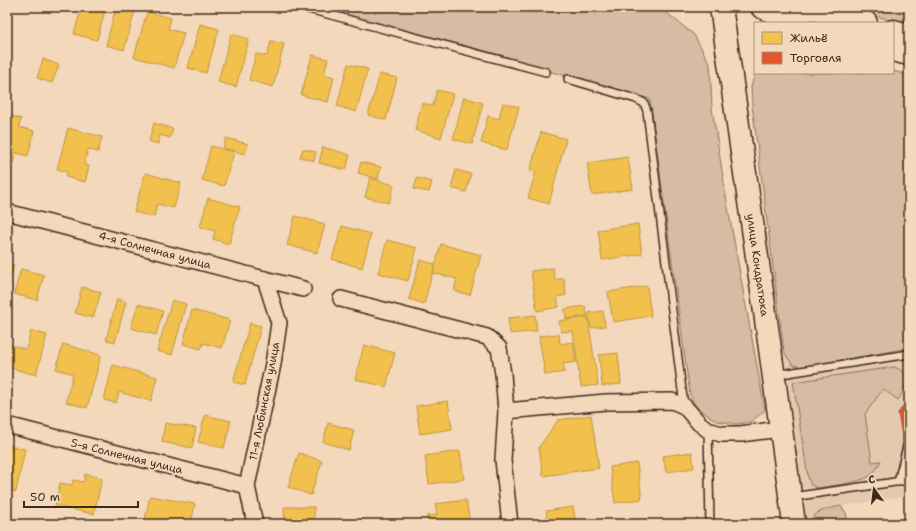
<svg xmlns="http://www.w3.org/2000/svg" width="916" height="531" font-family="'Shantell Sans',sans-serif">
  <rect width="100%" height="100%" fill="#f4d8bb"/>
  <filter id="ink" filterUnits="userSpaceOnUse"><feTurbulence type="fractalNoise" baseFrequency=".025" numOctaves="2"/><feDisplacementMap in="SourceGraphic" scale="8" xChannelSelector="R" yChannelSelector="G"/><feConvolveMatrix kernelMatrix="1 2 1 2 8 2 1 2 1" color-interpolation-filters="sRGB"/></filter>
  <g filter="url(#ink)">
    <polygon fill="#e4c9ae" points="909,348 909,496 841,506 819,511 809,521 809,524 806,524 784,351 786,355 803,367"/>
    <g fill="#d6bca2" stroke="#887360">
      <polygon points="316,7 656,7 667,13 694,35 710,64 712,108 728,208 765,410 751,422 737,424 716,421 696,407 690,395 650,99"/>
      <polygon points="847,7 909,7 909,26"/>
      <polygon points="893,71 909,75 909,348 803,367 793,365 786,355 784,351 752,105 751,87 755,73 893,73"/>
      <path d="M894,367C913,373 906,388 898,400L883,389L865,414L872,462L881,461C878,466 875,472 870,476C860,483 829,486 817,488L811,485L808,477L793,382Z"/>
      <path d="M841,506L846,513L848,524H809C814,510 828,509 841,506Z"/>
    </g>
    <g fill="#f2c14e" stroke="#bb9440">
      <polygon points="92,7 106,7 97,40 74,34 81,9 91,12"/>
      <polygon points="116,7 136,7 124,50 106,45"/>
      <polygon points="147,12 171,18 168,29 184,33 174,68 134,57"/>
      <polygon points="200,24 219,29 206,73 188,68"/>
      <polygon points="231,34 249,39 236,87 218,82"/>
      <polygon points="271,41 284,44 273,87 249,80 256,54 267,56"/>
      <polygon points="312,55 328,59 324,74 334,77 328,102 301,95"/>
      <polygon points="43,59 59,65 52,83 37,78"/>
      <polygon points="348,64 368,69 356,112 337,106"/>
      <polygon points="380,74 397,78 386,120 368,115"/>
      <polygon points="437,90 453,94 441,138 415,130 422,103 433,106"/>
      <polygon points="464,97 483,103 472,144 453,139"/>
      <polygon points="503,103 519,107 507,150 481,143 488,116 499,119"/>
      <polygon points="12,116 21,119 19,127 34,131 28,156 16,153 13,163 7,161 7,134"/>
      <polygon points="154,123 173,129 170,138 160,135 158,144 149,141"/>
      <polygon points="68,128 102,137 98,152 88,149 84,165 89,166 85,182 66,177 67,172 57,169"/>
      <polygon points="541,132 566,139 549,204 528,198 536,172 530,171"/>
      <polygon points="226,138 248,144 245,154 223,148"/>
      <polygon points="211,146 234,152 224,186 202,180"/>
      <polygon points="323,147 350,155 346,170 319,163"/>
      <polygon points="303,149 316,152 314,161 300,157"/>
      <polygon points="628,157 633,189 592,195 587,163"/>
      <polygon points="361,162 381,167 378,179 358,173"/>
      <polygon points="456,170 471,174 466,192 451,188"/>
      <polygon points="145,173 181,183 174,208 157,204 154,217 134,212"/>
      <polygon points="370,178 394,185 389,203 365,197"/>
      <polygon points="417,178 432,182 429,192 414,189"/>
      <polygon points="208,198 240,207 229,244 213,239 215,231 200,227"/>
      <polygon points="295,216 325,224 317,253 287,245"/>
      <polygon points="638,224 642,254 602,260 598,230"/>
      <polygon points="342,226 371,234 362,268 332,259"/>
      <polygon points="387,240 417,248 408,281 378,273"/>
      <polygon points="441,244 481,255 470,295 454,291 457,279 433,273"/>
      <polygon points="420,260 435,264 424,304 409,299"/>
      <polygon points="7,263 14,265 7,292"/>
      <polygon points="553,268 555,280 564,278 566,295 557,297 559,307 537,311 531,271"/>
      <polygon points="21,269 44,275 37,300 14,294"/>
      <polygon points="647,286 651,316 613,322 608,292"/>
      <polygon points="82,287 101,292 93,318 75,313"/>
      <polygon points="117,299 126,302 115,342 106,340"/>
      <polygon points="172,300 186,304 172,355 157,351"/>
      <polygon points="138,304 163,311 156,335 131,328"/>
      <polygon points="585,306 587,316 566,319 565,309"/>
      <polygon points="192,310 230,320 222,348 203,343 201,349 183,344"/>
      <polygon points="603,311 605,326 591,328 588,313"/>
      <polygon points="535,315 537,331 510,334 508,318"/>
      <polygon points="588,317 598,385 581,387 573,331 561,332 559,321"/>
      <polygon points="250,323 261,326 245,385 233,382"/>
      <polygon points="31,331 47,335 36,375 7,367 7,344 26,349"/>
      <polygon points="559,334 560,344 573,342 576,362 563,364 565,372 545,375 539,336"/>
      <polygon points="63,344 101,355 87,408 66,402 73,374 56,369"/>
      <polygon points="364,345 395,353 386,387 355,379"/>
      <polygon points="618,353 621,384 602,386 599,355"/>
      <polygon points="113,365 157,377 151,401 119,392 116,403 104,400"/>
      <polygon points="448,401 452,429 420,434 416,406"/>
      <polygon points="205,415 231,421 224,448 198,442"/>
      <polygon points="591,415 599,468 543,476 539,447 558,420"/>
      <polygon points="165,423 196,428 192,448 162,442"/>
      <polygon points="328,423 354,430 349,450 323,442"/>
      <polygon points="7,445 25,449 16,492 7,490"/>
      <polygon points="460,451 464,479 429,484 425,456"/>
      <polygon points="692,452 694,468 666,472 663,456"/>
      <polygon points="299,453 322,461 311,495 288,487"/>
      <polygon points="637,463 642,499 615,503 610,467"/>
      <polygon points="85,474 102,478 94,514 55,506 60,483 72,485 73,480 84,482"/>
      <polygon points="150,496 195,504 191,524 144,524"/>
      <polygon points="466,500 470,524 428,524 427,516 437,515 435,504"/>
      <polygon points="284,507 314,507 314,524 285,524"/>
      <polygon points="573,507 576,524 548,524 546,511"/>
    </g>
    <polygon fill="#e4572e" stroke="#b14a29" points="906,403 909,405 909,446 904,447 898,413"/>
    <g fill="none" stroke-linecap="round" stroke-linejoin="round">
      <g stroke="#3b2a1e" stroke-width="10">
        <g id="lane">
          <polyline points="301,7 546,72"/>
          <polyline points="568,79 636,99 644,103 647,111 684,406"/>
          <polyline points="775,375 909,354"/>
          <polyline points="708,430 710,524"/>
          <polyline points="898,482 909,438"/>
          <polyline points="792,497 909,480"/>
        </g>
      </g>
      <g stroke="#3b2a1e" stroke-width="18">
        <g id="street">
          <polyline points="7,212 303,289"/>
          <polyline points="341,299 487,337 499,348 503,374 506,411 503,460 510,524"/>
          <polyline points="506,411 606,402 672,401 684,406 699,423 708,430 721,434 740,434 781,429"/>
          <polyline points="7,425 247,486"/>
          <polyline points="255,524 247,486 273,364 279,323 265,279"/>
        </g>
      </g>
      <g stroke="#3b2a1e" stroke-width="25">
        <g id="primary">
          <polyline points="721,7 764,305 794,524"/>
          <polyline points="762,7 800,23"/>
          <polyline points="806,7 866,23"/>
          <polyline points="893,31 909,35"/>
          <polyline points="893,50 909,54"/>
        </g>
      </g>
      <use href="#lane" stroke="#f4d8bb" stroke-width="7"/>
      <use href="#street" stroke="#f4d8bb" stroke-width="15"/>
      <use href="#primary" stroke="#f4d8bb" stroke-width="22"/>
    </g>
  </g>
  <g text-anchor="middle" stroke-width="4" stroke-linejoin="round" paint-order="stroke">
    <g font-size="11" fill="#3b2a1e" stroke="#f4d8bb">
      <text transform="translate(155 250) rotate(15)" y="4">4-я Солнечная улица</text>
      <text transform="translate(758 265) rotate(82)" y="4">улица Кондратюка</text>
      <text transform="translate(264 401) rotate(-79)" y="4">11-я Любинская улица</text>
      <text transform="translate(127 456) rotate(14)" y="4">5-я Солнечная улица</text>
    </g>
  </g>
  <rect width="916" height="531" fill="none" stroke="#f4d8bb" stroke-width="24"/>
  <rect x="12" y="12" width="892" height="507" fill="none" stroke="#3b2a1e" stroke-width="1.5" filter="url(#ink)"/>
  <rect x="754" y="22" width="140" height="52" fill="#f4d8bb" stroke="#aa927c"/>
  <rect x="762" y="32" width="20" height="12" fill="#f2c14e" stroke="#aa927c"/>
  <text x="790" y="42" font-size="12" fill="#3b2a1e">Жильё</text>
  <rect x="762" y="52" width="20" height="12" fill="#e4572e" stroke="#aa927c"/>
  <text x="790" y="62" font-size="12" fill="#3b2a1e">Торговля</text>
  <g transform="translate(874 489) rotate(346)" stroke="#f4d8bb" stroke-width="3" paint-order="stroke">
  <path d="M0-3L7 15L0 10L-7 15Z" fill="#3b2a1e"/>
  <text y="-6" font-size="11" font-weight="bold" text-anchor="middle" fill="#3b2a1e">С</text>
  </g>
  <path d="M24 501v6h114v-6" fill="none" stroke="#3b2a1e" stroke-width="2"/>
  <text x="30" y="501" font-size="12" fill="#3b2a1e" stroke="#f4d8bb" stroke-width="3" paint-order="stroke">50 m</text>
</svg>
